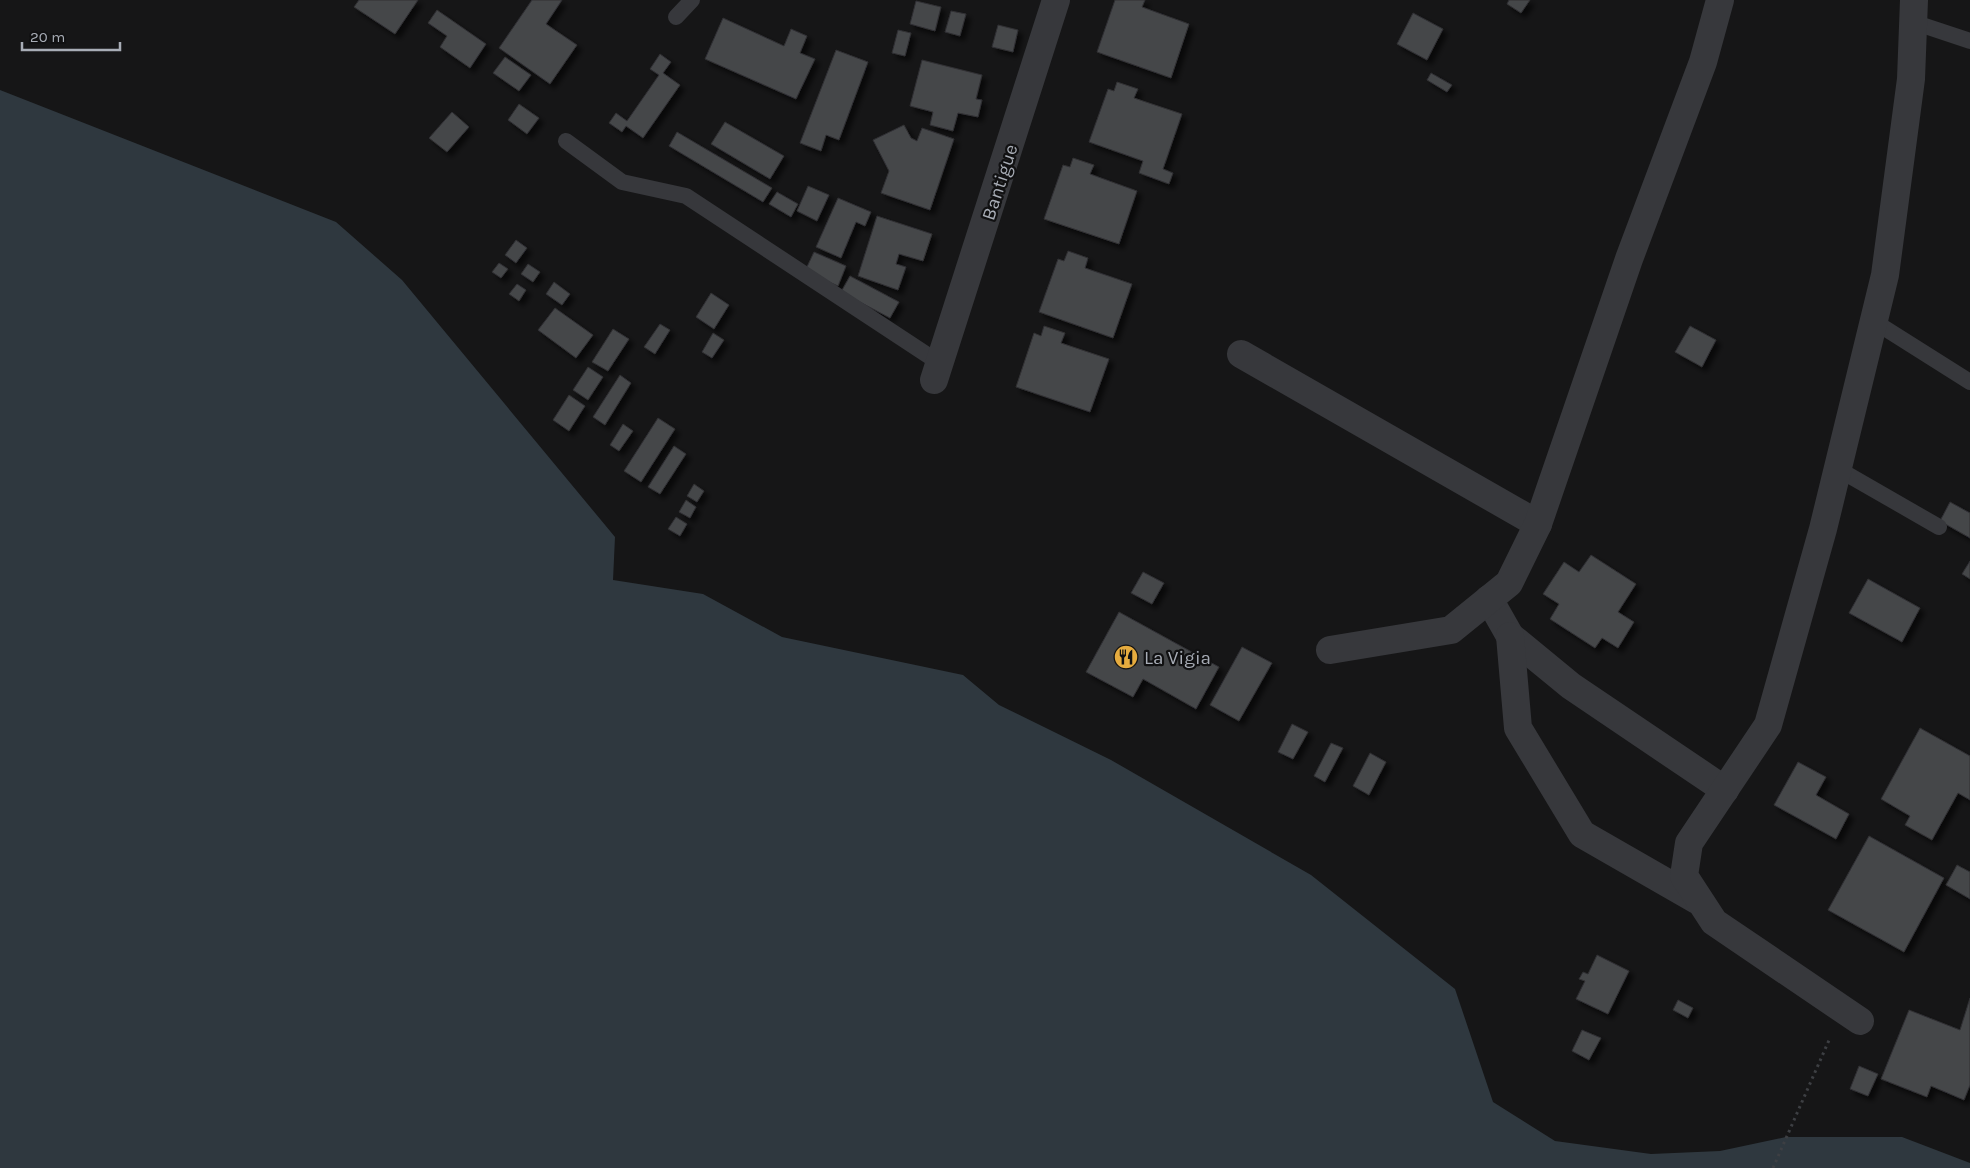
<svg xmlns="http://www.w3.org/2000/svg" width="1970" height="1168" font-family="Karla,sans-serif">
  <defs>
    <filter id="shadow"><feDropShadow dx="4.5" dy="4.5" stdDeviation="2.5" flood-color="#0009"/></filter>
  </defs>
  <rect width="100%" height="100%" fill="#161617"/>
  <polygon fill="#2f383f" points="0,90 336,222 402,280 615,537 613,580 703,594 782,637 963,675 999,705 1111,760 1311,875 1455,989 1493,1102 1555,1141 1651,1154 1720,1151 1786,1137 1902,1137 1970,1163 1970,1168 0,1168"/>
  <g fill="#45464a" stroke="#303033" filter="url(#shadow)">
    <polygon points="359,0 418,0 395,34 354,7"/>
    <polygon points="532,0 562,0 546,24 577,45 550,84 499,48"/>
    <polygon points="1115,0 1145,0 1142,7 1189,24 1171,78 1097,52"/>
    <polygon points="1509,0 1530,0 1521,13 1507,4"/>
    <polygon points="916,1 941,7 935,31 910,24"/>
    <polygon points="437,10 486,44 470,68 440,47 447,36 428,23"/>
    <polygon points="951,11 966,14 960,36 945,32"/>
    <polygon points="1413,13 1443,29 1427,60 1397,44"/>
    <polygon points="723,18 784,46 791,29 807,36 800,53 815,59 796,99 705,59"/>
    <polygon points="998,25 1018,30 1013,52 992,47"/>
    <polygon points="898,30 911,33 905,56 892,53"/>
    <polygon points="836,50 868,62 839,140 826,135 821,151 800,143"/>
    <polygon points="660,54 671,62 663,73 680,85 643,138 626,126 622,132 609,123 616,113 627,121 659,75 650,69"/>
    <polygon points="505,57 531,75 519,91 493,73"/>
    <polygon points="922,60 982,75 976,99 982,100 978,117 958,113 953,131 930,125 933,112 910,106"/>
    <polygon points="1431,73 1452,85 1447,92 1427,80"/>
    <polygon points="1117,82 1138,89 1134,98 1182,114 1163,169 1173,173 1169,184 1139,173 1143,161 1089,142 1108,89 1114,91"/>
    <polygon points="519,104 539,118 527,134 508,120"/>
    <polygon points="452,112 469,127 447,152 429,138"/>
    <polygon points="725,122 784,156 770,179 711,144"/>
    <polygon points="904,125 911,138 917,141 922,128 954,139 930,210 881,193 889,171 873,140"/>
    <polygon points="677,132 772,188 763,202 669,146"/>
    <polygon points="1073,158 1094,165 1090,174 1137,191 1119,244 1044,219 1063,165 1070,167"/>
    <polygon points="808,186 829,195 817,221 797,211"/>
    <polygon points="777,192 798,204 791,217 769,204"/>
    <polygon points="838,198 871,212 865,226 856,222 841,258 816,247"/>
    <polygon points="877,216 932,234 923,261 899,254 896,264 906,267 898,290 858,276"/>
    <polygon points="516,240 527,248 516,263 505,255"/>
    <polygon points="1068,251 1088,258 1085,268 1132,284 1113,338 1039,312 1058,259 1064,261"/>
    <polygon points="814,252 846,266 838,286 805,271"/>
    <polygon points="499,263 508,269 501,278 492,272"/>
    <polygon points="528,264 540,272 533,282 521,274"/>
    <polygon points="850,276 899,302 890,318 841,292"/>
    <polygon points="554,282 570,294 562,305 546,294"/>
    <polygon points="517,284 526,290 519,301 509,294"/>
    <polygon points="711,293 729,305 714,329 696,317"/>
    <polygon points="555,308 593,335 576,358 538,330"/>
    <polygon points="660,324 670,330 655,354 644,347"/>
    <polygon points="1044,326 1065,333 1061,343 1109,359 1090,412 1016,387 1034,333 1041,336"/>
    <polygon points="1690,326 1716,340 1702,367 1675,352"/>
    <polygon points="613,329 629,339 608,371 592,362"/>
    <polygon points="713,333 724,340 712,358 702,352"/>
    <polygon points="588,367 603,377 588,400 573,390"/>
    <polygon points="620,375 631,383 605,425 593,417"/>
    <polygon points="569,395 585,406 569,431 553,420"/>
    <polygon points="658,418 675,429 641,482 624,471"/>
    <polygon points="623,424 633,431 619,451 610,445"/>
    <polygon points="674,446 686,454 660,494 648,487"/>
    <polygon points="694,484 704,491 697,502 687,496"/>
    <polygon points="686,500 696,507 690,518 679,512"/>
    <polygon points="1950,502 1970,513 1970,538 1940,521"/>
    <polygon points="676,517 687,524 680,536 668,529"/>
    <polygon points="1591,555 1636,584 1618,612 1634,622 1618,648 1602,638 1595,648 1550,619 1559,604 1543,594 1564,562 1579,572"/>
    <polygon points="1970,561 1970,579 1962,574"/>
    <polygon points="1143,572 1164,583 1152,604 1131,593"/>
    <polygon points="1868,579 1920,608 1902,642 1849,613"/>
    <polygon points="1119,612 1219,667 1196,709 1143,679 1133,697 1086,672"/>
    <polygon points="1242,647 1272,663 1239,721 1210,705"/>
    <polygon points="1292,724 1308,732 1293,759 1278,752"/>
    <polygon points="1920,728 1970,756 1970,800 1958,793 1932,840 1905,825 1910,816 1881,799"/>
    <polygon points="1331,743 1343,748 1325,782 1314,776"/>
    <polygon points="1370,753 1386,762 1369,795 1353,786"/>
    <polygon points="1798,762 1826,777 1816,795 1849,814 1836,839 1774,805"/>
    <polygon points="1869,836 1944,878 1904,952 1828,910"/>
    <polygon points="1957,865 1970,872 1970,899 1946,885"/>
    <polygon points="1597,955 1629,971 1608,1014 1576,999 1585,981 1579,979 1583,972 1588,974"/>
    <polygon points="1970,998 1970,1085 1964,1100 1931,1086 1927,1097 1881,1079 1909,1010 1960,1030"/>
    <polygon points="1678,1000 1693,1008 1688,1018 1673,1010"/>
    <polygon points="1582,1030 1601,1038 1589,1060 1572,1051"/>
    <polygon points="1859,1066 1878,1074 1868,1096 1850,1089"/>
  </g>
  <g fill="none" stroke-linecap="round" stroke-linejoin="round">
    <polyline stroke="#3d3f43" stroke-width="3" stroke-dasharray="2.5 4" stroke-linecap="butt" points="1773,1168 1830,1038"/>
    <g stroke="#37383c" stroke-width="16">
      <polyline points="676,17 692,0"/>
      <polyline points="1913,22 1970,41"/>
      <polyline points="566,141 622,182 686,196 941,364"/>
      <polyline points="1875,322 1970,382"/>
      <polyline points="1838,469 1939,527"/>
    </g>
    <g stroke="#37383c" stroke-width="28">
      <polyline points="1241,354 1538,524"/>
      <polyline points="934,380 1056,0"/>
      <polyline points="1489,599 1510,636 1571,686 1725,790"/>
      <polyline points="1510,636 1518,728 1582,834 1697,900"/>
      <polyline points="1330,650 1451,630 1509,583 1538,524 1629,259 1703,62 1720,0"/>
      <polyline points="1860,1021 1714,922 1684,876 1689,843 1768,725 1823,529 1885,275 1911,79 1914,0"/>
    </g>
  </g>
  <defs>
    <g id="restaurant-disc" transform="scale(1.25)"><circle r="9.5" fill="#e6ac3f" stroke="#111112"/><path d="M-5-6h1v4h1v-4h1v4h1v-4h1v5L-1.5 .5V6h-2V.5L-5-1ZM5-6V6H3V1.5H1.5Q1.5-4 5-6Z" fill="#111"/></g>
  </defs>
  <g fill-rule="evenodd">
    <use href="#restaurant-disc" x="1126" y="657"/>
  </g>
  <g text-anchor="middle" stroke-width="4.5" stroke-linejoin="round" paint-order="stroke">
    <g font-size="19" fill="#a8adb6" stroke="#111112">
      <text transform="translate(999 182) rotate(-72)" y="7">Bantigue</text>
    </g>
    <g font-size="19" fill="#a8adb6" stroke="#111112" text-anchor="start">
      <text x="1144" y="664">La Vigia</text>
    </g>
  </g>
  <path d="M22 42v8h98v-8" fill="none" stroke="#a8adb6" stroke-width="2.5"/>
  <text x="30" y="42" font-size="15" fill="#a8adb6" stroke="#111112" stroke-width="4" paint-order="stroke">20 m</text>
</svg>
